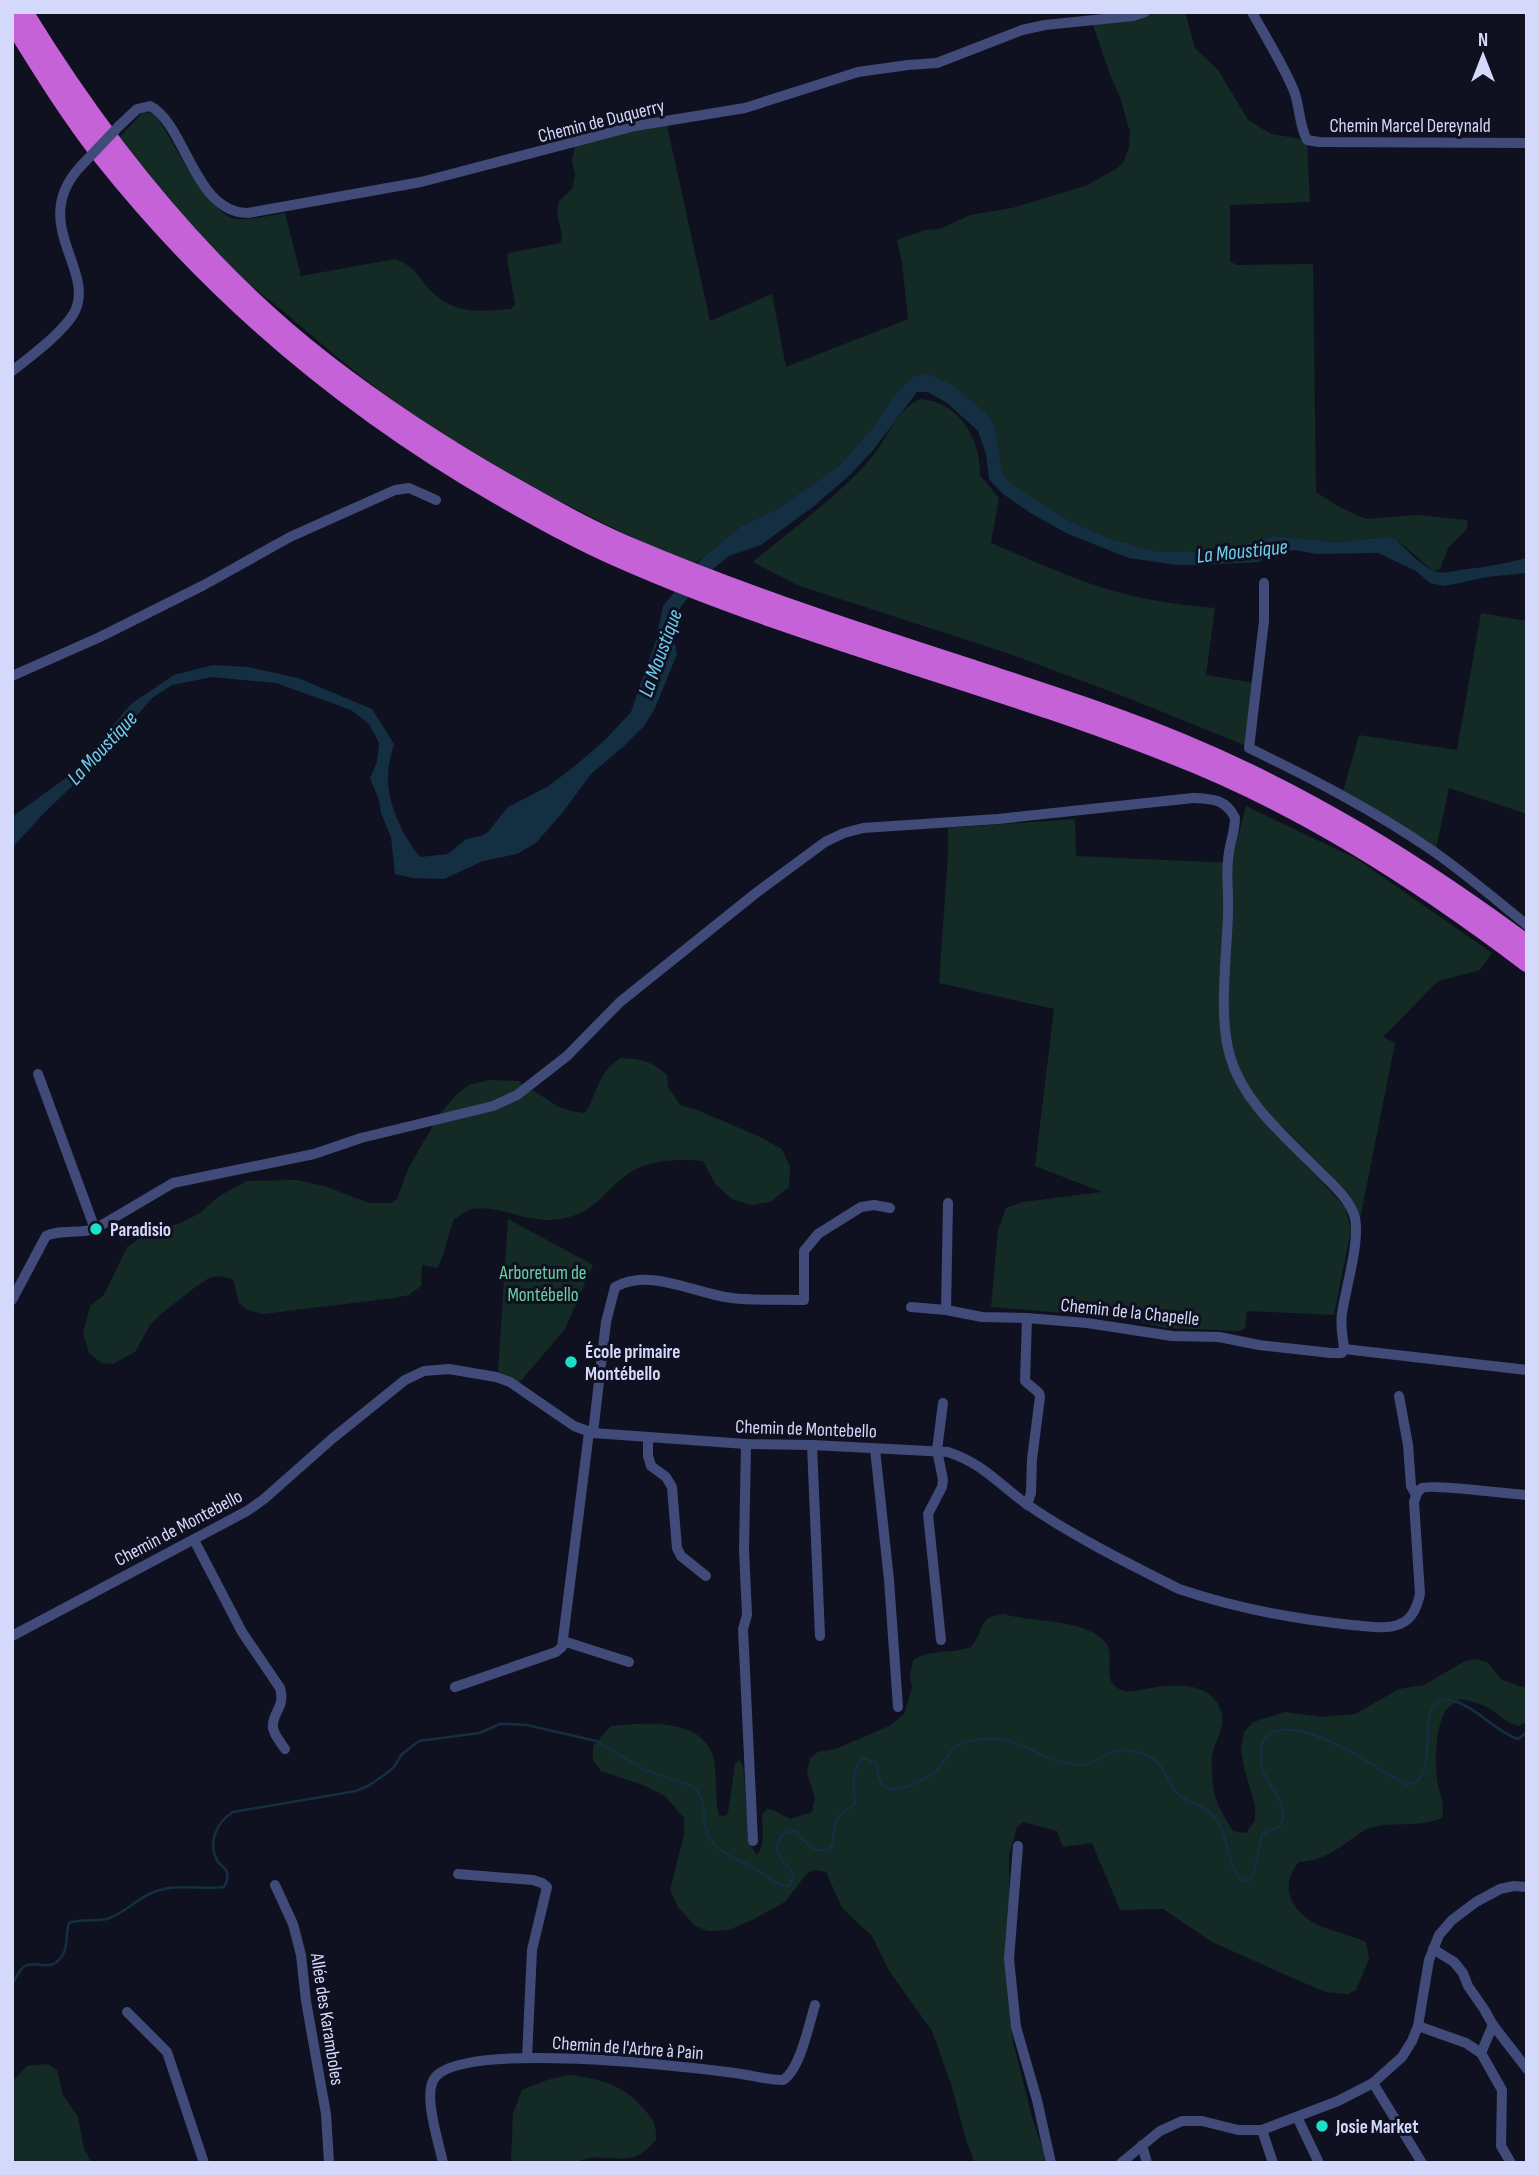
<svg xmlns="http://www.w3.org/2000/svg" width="1539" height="2175" font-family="'Sofia Sans Condensed',sans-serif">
  <rect width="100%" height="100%" fill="#101120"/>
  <g fill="#142a24">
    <path d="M1145,12H1185L1195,48L1218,70L1248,120L1271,134L1307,140L1310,202L1230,205V261L1236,265L1313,264L1316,492L1339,507L1366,519L1417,515L1467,520L1468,523L1466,530L1448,548L1440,569L1433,571L1396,539L1389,537L1337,542L1273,536L1214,553H1200L1189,551L1161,552L1111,539L1070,521L1011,484L1002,471L994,423L985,412L969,400L928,374L891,399L873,427L838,467L773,511L741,526L693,565C588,518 484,465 390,398C353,371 318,341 283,311C261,293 238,276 218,256C181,220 150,178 120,137L143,112L155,114C173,141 203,204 231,218C241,222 273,215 285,213L301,276L395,259C410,264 415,271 424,283C450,315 474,312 511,309L515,304L507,258L508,253L561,243L562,237L557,211L559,201L572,189L575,175L572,160L576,142L666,121L710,321L772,294L786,367L908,319L902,262L897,240L925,230L940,229L970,215L1012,208L1085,186L1118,168L1124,161L1129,148L1130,132L1120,97L1111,77L1091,20Z"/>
    <path d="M921,399C959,402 981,439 980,475L999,498L991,543C1029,559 1068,577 1107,589C1142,600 1179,605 1215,608L1206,675L1254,683L1247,746L1128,698L1007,653L797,585L753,562C793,528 838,497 872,457C887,439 898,407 921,399Z"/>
    <polygon points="1481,613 1527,621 1527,814 1449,788 1436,849 1343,792 1359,735 1457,750"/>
    <polygon points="1246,806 1357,859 1492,953 1480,970 1438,981 1383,1037 1395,1043 1360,1219 1350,1195 1280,1124 1271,1128 1345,1207 1351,1230 1334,1315 1247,1311 1245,1328 1240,1331 1166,1328 1122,1318 991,1307 998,1230 1006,1208 1023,1202 1102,1192 1035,1166 1054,1009 939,983 948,855 948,828 1075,819 1076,856 1231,863"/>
    <path d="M621,1058C642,1059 651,1061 667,1075L668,1087L680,1105L697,1110L758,1136L782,1149L790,1167L789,1187L770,1202L752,1205L732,1199L716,1185L703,1161C677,1159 647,1159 625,1176C607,1190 593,1212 569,1217C559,1220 548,1221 537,1219C516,1217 495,1205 473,1209C467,1210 460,1216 454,1219C449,1232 444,1258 437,1268L422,1265L421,1286L409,1295L394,1298L263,1314L248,1310L239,1303L233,1279L219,1276L209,1278L194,1288L161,1314L150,1325L135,1352L113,1364L101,1363L89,1353L83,1333L90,1306L104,1295L127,1247L154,1229L179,1224L200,1213L219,1196L247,1181L297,1180L324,1186L369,1203H391L397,1199L409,1167L440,1114L455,1096L469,1085L489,1080L519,1081L557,1106L571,1111L585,1113C599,1091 597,1072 621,1058Z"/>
    <polygon points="508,1219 593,1265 565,1329 519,1383 498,1372"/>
    <path d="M1004,1614C1033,1623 1084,1618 1105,1642C1118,1657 1097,1684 1125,1691C1131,1693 1140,1689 1146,1689C1171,1684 1210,1680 1221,1711C1226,1726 1217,1737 1213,1751C1211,1758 1212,1766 1212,1772C1212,1798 1220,1810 1233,1831L1246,1833L1255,1820V1805L1244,1768L1241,1749L1244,1732L1253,1722L1285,1712L1323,1717L1355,1714L1399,1689L1424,1685L1465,1661L1475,1659L1487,1662L1501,1679L1521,1687L1527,1686V1722L1518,1726C1505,1722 1504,1719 1493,1711C1484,1704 1471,1701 1460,1699C1456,1702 1450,1706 1447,1709C1435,1724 1434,1767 1438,1785C1441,1798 1445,1804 1442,1818C1417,1829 1391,1820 1367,1829C1362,1831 1357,1835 1353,1838C1333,1852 1323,1860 1299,1862C1278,1886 1291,1912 1318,1925C1334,1932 1351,1935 1366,1942L1369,1959L1356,1990L1348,1994L1326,1992L1297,1980L1212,1942L1163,1909L1120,1910L1092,1843L1063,1847L1057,1831L1023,1822L1017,1827L1009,1855L1010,1997L1013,2042L1032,2117L1045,2156L1043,2163H975L966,2140L951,2084L932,2031L888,1969L872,1936L842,1908L826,1872L814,1870L807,1873L785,1902L752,1920L729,1930L708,1931L695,1926L678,1907L670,1890L684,1835V1818L665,1796L643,1785L601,1771L593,1760V1746L611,1726C642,1723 701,1717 713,1756C718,1776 714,1796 719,1815L724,1816L728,1814L735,1764L739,1760L743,1765L750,1845L757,1855C766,1845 762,1827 762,1814L767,1809L773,1810L790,1819L812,1812L815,1797L807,1773L810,1758L818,1752L836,1749L891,1725L904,1714L912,1688L910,1676L913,1660C931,1649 952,1654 971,1647C985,1630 977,1617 1004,1614Z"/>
    <polygon points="48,2064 57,2070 63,2095 78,2117 84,2149 92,2163 12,2163 14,2080 27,2066"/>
    <path d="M569,2075C598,2078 622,2084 642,2107C653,2119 657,2124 656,2140C628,2175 604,2147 576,2163H513L511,2160L513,2114L522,2090L547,2080Z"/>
  </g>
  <path fill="#132f41" d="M928,374L951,384L985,412L994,423L1002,471L1011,484L1070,521L1111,539L1161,552L1189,551L1200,553H1214L1273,536L1337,542L1389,537L1396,539C1403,547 1424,568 1434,571C1445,575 1456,570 1467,569C1487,567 1507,563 1527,558V573L1487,577L1445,586L1430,583L1416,571L1378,553L1316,554L1295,550L1269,554L1259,562L1197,565H1177L1129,558L1068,534L1032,514L1003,494L989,479L986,454L978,431L947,403L928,392H917L874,449L851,474L814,506L761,545L729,556L714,568L681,606L672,629L677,654L655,708L645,725L624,746L591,774L563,812L536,843L517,854L483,861L444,879L413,878L395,874L391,837L381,813L379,800L370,778L377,762L379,743L369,724L351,710L276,683L212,677L172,685L152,698L90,769L44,813L12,848V817L74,772L131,704L174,675L213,665L248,667L298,678L372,709L394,744C391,755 388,765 388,776C387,804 403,836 420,857L448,854L466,839L481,836L488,832L508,807L547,787L575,766L606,739L631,712L656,640L663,606L702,558L741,526L773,511L838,467L873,427L891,399L912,377Z"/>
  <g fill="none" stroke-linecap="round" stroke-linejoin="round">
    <path stroke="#132f41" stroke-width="2.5" d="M12,1984C16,1979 19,1969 25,1966C38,1959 50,1974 62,1956C69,1947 65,1934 69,1923C82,1918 94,1922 107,1919C124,1914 137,1898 154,1892C176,1883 200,1890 224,1887C227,1882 229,1876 226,1870C224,1867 220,1865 218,1862C207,1843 216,1823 233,1812L356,1791L368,1786L387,1773L394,1767L402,1754L419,1741L479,1733L500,1724H508L527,1725L596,1741L645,1770L692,1786C710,1800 699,1819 709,1837C718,1854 739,1859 754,1868C764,1874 772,1882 783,1886H789C791,1882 794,1880 793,1875C790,1863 769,1857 780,1838C784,1832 790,1831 796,1831C805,1842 811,1852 827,1850L832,1846C834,1837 833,1822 840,1815C845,1810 850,1809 855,1803C853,1789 852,1766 864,1758L876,1763C878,1769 878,1779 882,1784C892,1798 925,1780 935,1772C943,1765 947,1754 955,1747C965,1740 984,1738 996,1739C1022,1741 1042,1759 1067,1763C1072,1764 1078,1765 1083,1765C1094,1764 1102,1756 1112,1752C1126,1747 1146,1753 1157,1762C1166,1771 1169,1784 1177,1793C1189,1805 1206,1804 1216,1819C1229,1836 1227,1870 1243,1881L1250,1880L1253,1877L1262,1834C1268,1832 1277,1829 1281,1824C1291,1806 1267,1785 1262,1769C1260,1764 1261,1759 1261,1753C1261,1725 1291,1727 1311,1734C1337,1743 1360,1757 1383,1771C1391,1775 1398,1781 1406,1785L1418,1781C1422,1775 1425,1768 1426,1761C1431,1737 1418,1685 1462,1704C1482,1713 1497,1732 1518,1739L1527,1732"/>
    <g stroke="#404b7a" stroke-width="10">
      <path d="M1252,12C1266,38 1283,64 1294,91C1300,107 1299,125 1307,140L1319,142L1527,143"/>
      <path d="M119,126L137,109L150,106C186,124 194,213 248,213L421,182L635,126L745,108L858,72L908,65L937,63L1022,30L1045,25L1133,16L1145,12"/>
      <path d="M12,371C30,357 65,331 75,311C95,269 29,223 80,167"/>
      <path d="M1264,583V621L1249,748C1313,779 1375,811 1433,851C1466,874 1496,900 1527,925"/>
      <polyline points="12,676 100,637 204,585 290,537 395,490 409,488 436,500"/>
      <polyline points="38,1074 95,1229"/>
      <path d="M12,1300L46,1236C60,1229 79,1234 95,1229L173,1183L314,1154L361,1138L493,1106L517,1095L567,1056L620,1002L756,893L825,842L844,833L863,828L998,819L1193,798C1213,799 1226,799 1235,818C1235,832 1229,845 1228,860C1226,877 1229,895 1228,913C1227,956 1218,1015 1230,1056C1243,1103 1287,1138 1320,1172C1333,1185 1350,1199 1355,1218C1360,1242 1346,1287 1342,1313C1340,1326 1343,1337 1344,1349"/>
      <polyline points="911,1307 946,1310 982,1317 1027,1318 1087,1323 1172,1336 1219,1337 1259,1345 1331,1353 1342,1353 1344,1349 1527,1370"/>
      <polyline points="946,1310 948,1203"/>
      <polyline points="1027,1318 1025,1381 1039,1393 1040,1397 1032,1459 1031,1493 1027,1505"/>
      <polyline points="1399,1396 1408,1445 1411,1486 1416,1495"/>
      <path d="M593,1433L606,1322L615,1287C650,1267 695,1294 732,1298C756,1301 780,1299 804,1300V1251L818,1234L861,1207L874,1205L890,1208"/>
      <polyline points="648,1437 648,1456 651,1466 666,1477 672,1487 677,1548 681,1556 706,1576"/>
      <polyline points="746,1444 744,1550 747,1615 743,1629 753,1841"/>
      <polyline points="812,1445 820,1636"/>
      <polyline points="875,1449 889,1580 898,1707"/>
      <path d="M194,1540L242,1632L280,1688C286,1708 271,1713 273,1728C274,1735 281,1743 285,1749"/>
      <path d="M12,1636L247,1511L264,1499L333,1438L405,1380L424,1371L449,1369L496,1377L510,1382L574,1426L593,1433L746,1444L812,1445L948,1452C984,1464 998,1484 1028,1505C1073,1536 1129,1564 1179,1589C1235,1608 1294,1619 1352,1625C1367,1626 1387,1630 1400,1624C1413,1619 1417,1606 1420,1594L1414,1502C1416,1496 1417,1491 1422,1488C1429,1484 1512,1494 1527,1495"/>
      <polyline points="941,1640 928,1514 942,1487 943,1480 937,1450 943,1403"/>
      <polyline points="563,1641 629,1662"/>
      <polyline points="455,1687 556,1652 562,1647 589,1432"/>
      <polyline points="1018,1846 1009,1959 1016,2027 1037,2100 1051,2163"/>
      <polyline points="458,1874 533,1880 542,1883 547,1887 532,1950 527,2058"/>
      <polyline points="275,1885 293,1924 301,1955 306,2001 326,2114 329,2163"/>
      <polyline points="1433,1949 1454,1962 1463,1973 1468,1986 1484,2009 1493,2025 1527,2069"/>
      <polyline points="127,2012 167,2052 204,2163"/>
      <polyline points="1418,2026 1466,2043 1481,2053 1502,2090 1501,2146 1511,2163"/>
      <polyline points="1481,2053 1493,2025"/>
      <polyline points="1373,2083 1422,2163"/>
      <polyline points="1297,2117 1319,2163"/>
      <polyline points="1262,2130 1273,2163"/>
      <polyline points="1142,2145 1147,2163"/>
      <path d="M443,2163C439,2143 423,2096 434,2079C459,2039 688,2067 735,2073C751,2075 767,2080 783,2080C800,2070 809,2024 815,2005"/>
      <polyline points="1121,2163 1160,2131 1182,2121 1202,2121 1238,2130 1262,2130 1338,2101 1373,2083 1402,2057 1412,2041 1418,2026 1429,1960 1439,1935 1452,1920 1476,1902 1500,1889 1514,1886 1527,1887"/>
    </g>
    <g stroke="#c562d8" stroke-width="18">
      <path d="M24,12C103,141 204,268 325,362C382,406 443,446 506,482C545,504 585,527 627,545C744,595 865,634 986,673C1052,695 1119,716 1183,743C1308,795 1419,864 1527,944"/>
      <path d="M12,22C41,69 70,116 104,159C214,297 346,408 499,496C538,518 578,541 620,559C799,638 991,683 1172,755C1301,805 1417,880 1527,963"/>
    </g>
    <polyline stroke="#404b7a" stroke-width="10" points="80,167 119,126"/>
  </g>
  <g fill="#1ae0c8" stroke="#101120" stroke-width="2.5">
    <circle cx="96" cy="1229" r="7"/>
    <circle cx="571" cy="1362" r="7"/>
    <circle cx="1322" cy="2126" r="7"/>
  </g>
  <g text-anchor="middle" stroke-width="6" stroke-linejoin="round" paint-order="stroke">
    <g font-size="19" fill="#d4d8fa" stroke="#101120">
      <text transform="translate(601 120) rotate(-14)" y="7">Chemin de Duquerry</text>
      <text x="1410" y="132">Chemin Marcel Dereynald</text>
      <text transform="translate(1130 1311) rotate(6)" y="7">Chemin de la Chapelle</text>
      <text transform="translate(806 1428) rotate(2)" y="7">Chemin de Montebello</text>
      <text transform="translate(178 1527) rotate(-28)" y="7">Chemin de Montebello</text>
      <text transform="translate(328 2019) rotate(81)" y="7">Allée des Karamboles</text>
      <text transform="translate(628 2047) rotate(4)" y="7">Chemin de l'Arbre à Pain</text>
    </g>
    <g font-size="19" font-weight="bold" fill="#d4d8fa" stroke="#101120" text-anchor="start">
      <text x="110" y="1236">Paradisio</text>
      <text x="585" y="1358">École primaire<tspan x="585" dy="22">Montébello</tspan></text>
      <text x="1336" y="2133">Josie Market</text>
    </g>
    <g font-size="19" fill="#69d1a0" stroke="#101120">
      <text x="543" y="1279">Arboretum de<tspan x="543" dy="22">Montébello</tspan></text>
    </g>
    <g font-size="21" font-style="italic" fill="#6ecfee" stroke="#101120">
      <text transform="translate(1242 551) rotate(-6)" y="7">La Moustique</text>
      <text transform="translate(660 653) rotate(-70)" y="7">La Moustique</text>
      <text transform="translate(102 748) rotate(-47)" y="7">La Moustique</text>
    </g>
  </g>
  <rect width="1539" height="2175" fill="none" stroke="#d4d8fa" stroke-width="28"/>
  <g transform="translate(1483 56)" stroke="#101120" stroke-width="5" paint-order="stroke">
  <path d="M0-5L12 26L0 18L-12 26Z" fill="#d4d8fa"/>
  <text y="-10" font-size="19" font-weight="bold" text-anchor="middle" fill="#d4d8fa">N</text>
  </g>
</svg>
